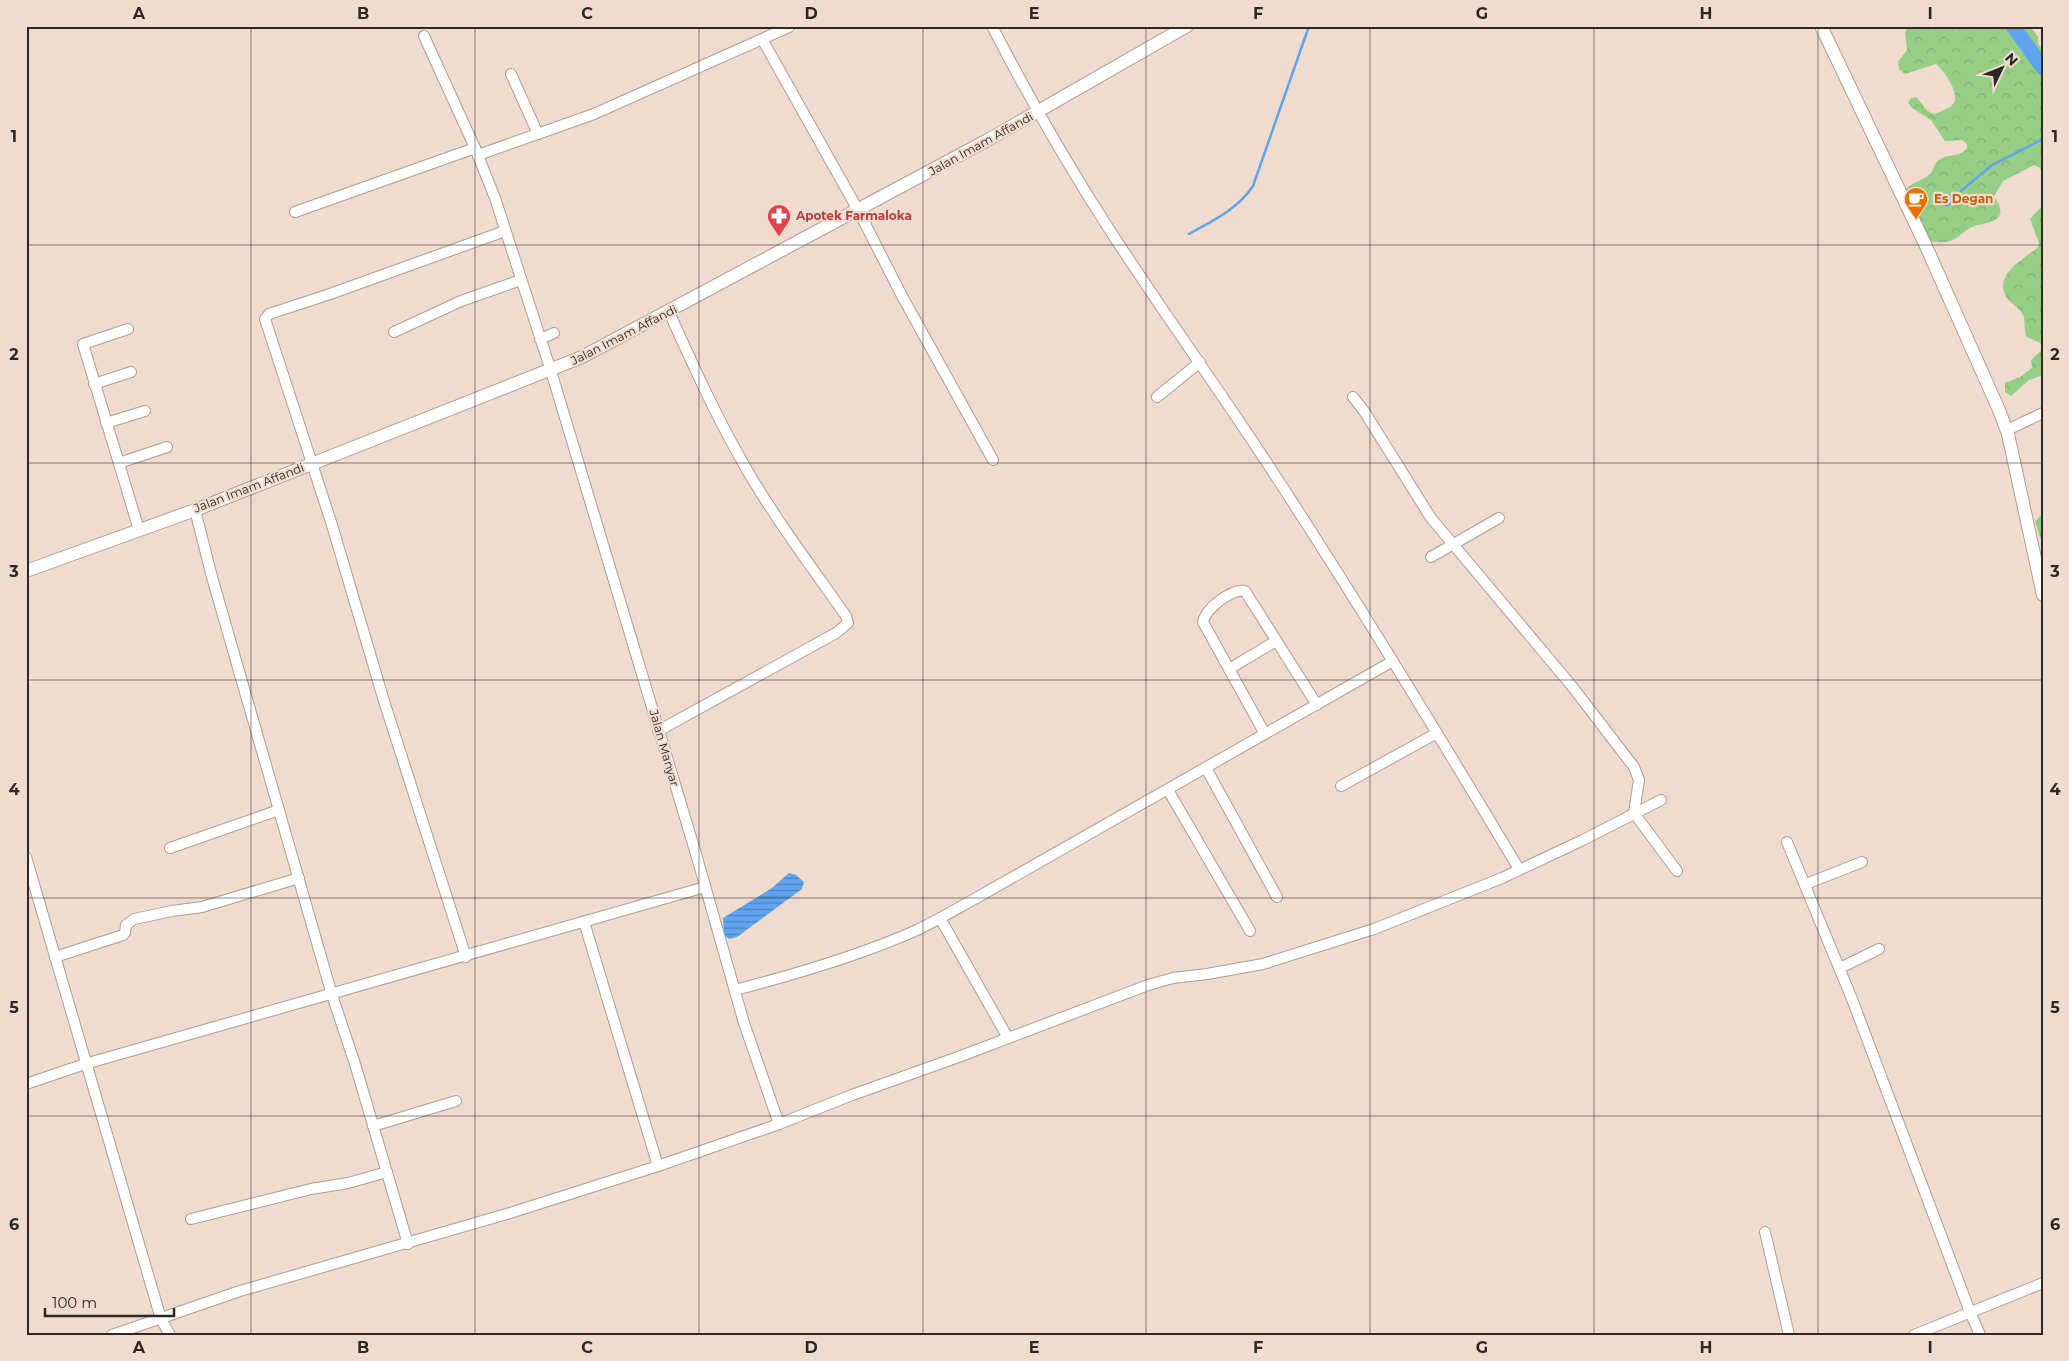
<svg xmlns="http://www.w3.org/2000/svg" width="2069" height="1361" font-family="Montserrat,sans-serif">
  <defs>
    <pattern id="forest-crowns" width="20" height="18" patternUnits="userSpaceOnUse" patternTransform="scale(1.25)"><rect width="20" height="18" fill="#96ce86"/><path d="M2 6a3 3 0 1 1 6 0M12 15a3 3 0 1 1 6 0" fill="none" stroke="#82b173"/></pattern>
    <pattern id="water-rules" width="6" height="5" patternUnits="userSpaceOnUse" patternTransform="scale(1.25)"><rect width="6" height="5" fill="#5fa4ee"/><path d="M0 2.5h6" fill="none" stroke="#4f86c0"/></pattern>
  </defs>
  <rect width="100%" height="100%" fill="#efdccf"/>
  <g fill="url(#forest-crowns)">
    <path d="M1909,26H2030L2038,37V43L2043,51V174L2040,168L2034,165L2003,181L1994,196C1997,201 2002,208 2000,214C1997,224 1980,223 1972,227C1963,231 1956,242 1945,242C1935,243 1936,240 1925,244L1902,194C1912,180 1923,182 1931,173C1934,169 1934,163 1939,160C1948,153 1960,158 1967,148V144L1962,140L1945,141L1931,120L1912,108L1908,103L1911,98L1916,97C1922,102 1927,114 1935,114C1941,111 1949,109 1953,104C1961,94 1944,71 1936,64L1905,74L1899,69L1898,62L1907,50L1905,32Z"/>
    <path d="M2043,205V375L2029,380L2011,396L2005,392V383L2020,377L2032,368L2031,360L2043,349V346L2040,343L2027,337C2023,330 2026,322 2023,315C2019,307 2011,304 2007,298C1992,274 2025,259 2038,247L2039,243L2030,219Z"/>
    <polygon points="2043,514 2043,539 2041,540 2035,521"/>
  </g>
  <g fill="url(#water-rules)">
    <polygon points="1954,192 1958,201 1946,207 1941,198"/>
    <polygon points="789,873 796,875 804,882 802,889 737,937 729,939 724,935 723,918 772,888"/>
  </g>
  <g fill="none" stroke-linecap="round" stroke-linejoin="round">
    <g stroke="#5fa4ee" stroke-width="2.5">
      <polyline points="1961,191 1992,165 2043,139"/>
      <path d="M1189,234C1212,221 1238,209 1253,186L1309,26"/>
    </g>
    <polyline stroke="#5fa4ee" stroke-width="15" points="2013,26 2043,68"/>
    <g stroke="#af9d91" stroke-width="12">
      <g id="minor">
        <path d="M992,26C1028,96 1067,164 1109,229C1159,306 1213,381 1263,457C1352,592 1436,731 1519,869"/>
        <polyline points="424,36 475,148 495,198 551,371 696,854 744,1023 779,1124"/>
        <polyline points="762,39 858,210 902,296 993,460"/>
        <polyline points="511,74 538,134"/>
        <polyline points="478,155 594,114 789,27"/>
        <polyline points="295,212 475,148"/>
        <polyline points="128,329 83,344 139,530"/>
        <polyline points="394,332 461,301 521,280"/>
        <polyline points="540,339 554,333"/>
        <polyline points="94,384 131,372"/>
        <polyline points="1157,397 1200,362"/>
        <polyline points="1353,397 1364,411 1431,518 1571,685 1634,767 1639,780 1634,813 1677,871"/>
        <polyline points="106,423 145,411"/>
        <polyline points="2007,430 2043,413"/>
        <polyline points="119,463 167,447"/>
        <polyline points="195,510 212,577 332,995 355,1064 408,1244"/>
        <polyline points="1431,557 1499,518"/>
        <polyline points="1229,669 1276,641"/>
        <path d="M658,731L836,633L848,623L846,616C811,566 773,516 743,463C715,414 692,363 669,312"/>
        <path d="M1265,734L1203,622C1205,609 1232,588 1245,591L1317,705"/>
        <polyline points="1206,768 1277,897"/>
        <polyline points="1341,786 1437,733"/>
        <polyline points="1168,790 1250,931"/>
        <polyline points="1787,842 1852,999 1970,1312 1980,1335"/>
        <polyline points="170,848 279,810"/>
        <polyline points="26,857 161,1319 170,1335"/>
        <polyline points="1806,884 1862,862"/>
        <polyline points="940,918 1008,1038"/>
        <polyline points="584,922 658,1166"/>
        <polyline points="55,957 123,935 125,933 126,925 134,919 172,911 202,907 299,878"/>
        <polyline points="466,957 384,701 332,525 265,319 269,314 330,294 505,231"/>
        <polyline points="1840,968 1879,949"/>
        <path d="M735,990C797,974 859,956 917,930C938,920 958,908 978,897L1393,661"/>
        <polyline points="26,1084 85,1064 705,887"/>
        <polyline points="373,1126 456,1101"/>
        <polyline points="191,1219 311,1189 348,1183 387,1172"/>
        <polyline points="1765,1232 1789,1335"/>
        <polyline points="112,1335 240,1291 510,1213 658,1166 779,1124 852,1095 961,1056 1148,985 1173,978 1207,974 1263,964 1374,929 1502,878 1583,840 1661,800"/>
        <polyline points="1914,1335 2043,1283"/>
      </g>
    </g>
    <g stroke="#af9d91" stroke-width="14">
      <g id="tertiary">
        <polyline points="1821,26 1925,244 1999,410 2008,434 2043,595"/>
        <polyline points="26,571 195,510 582,357 986,141 1187,26"/>
      </g>
    </g>
    <use href="#minor" stroke="#fff" stroke-width="10"/>
    <use href="#tertiary" stroke="#fff" stroke-width="12"/>
  </g>
  <path fill="none" stroke="#2e2722" stroke-width="1" stroke-opacity="0.55" d="M251,26V1335M475,26V1335M699,26V1335M923,26V1335M1146,26V1335M1370,26V1335M1594,26V1335M1818,26V1335M26,245H2043M26,463H2043M26,680H2043M26,898H2043M26,1116H2043"/>
  <defs>
    <g id="cafe-pin" transform="scale(1.25)"><path d="M0 17L-7.5 6A9.5 9.5 0 1 1 7.5 6Z" fill="#e8710a" stroke="#efdccf"/><path d="M-5.5-4.5H6V0H3Q3 3.5 0 3.5H-2.5Q-5.5 3.5-5.5 0ZM3-3.2v2h1.7v-2ZM-6 4.5H4V6H-6Z" fill="#fff"/></g>
    <g id="pharmacy-pin" transform="scale(1.25)"><path d="M0 17L-7.5 6A9.5 9.5 0 1 1 7.5 6Z" fill="#e0444e" stroke="#efdccf"/><path d="M-2-6h4v4h4v4h-4v4h-4v-4h-4v-4h4Z" fill="#fff"/></g>
  </defs>
  <g fill-rule="evenodd">
    <use href="#cafe-pin" x="1916" y="199"/>
    <use href="#pharmacy-pin" x="779" y="216"/>
  </g>
  <g text-anchor="middle" stroke-width="4.5" stroke-linejoin="round" paint-order="stroke">
    <g font-size="12" fill="#2e2722" stroke="#efdccf">
      <text transform="translate(981 144) rotate(-29)" y="4">Jalan Imam Affandi</text>
      <text transform="translate(624 335) rotate(-27)" y="4">Jalan Imam Affandi</text>
      <text transform="translate(249 488) rotate(-21)" y="4">Jalan Imam Affandi</text>
      <text transform="translate(664 748) rotate(74)" y="4">Jalan Manyar</text>
    </g>
    <g font-size="12" font-weight="bold" fill="#c56008" stroke="#efdccf" text-anchor="start">
      <text x="1934" y="203">Es Degan</text>
    </g>
    <g font-size="12" font-weight="bold" fill="#be3a42" stroke="#efdccf" text-anchor="start">
      <text x="796" y="220">Apotek Farmaloka</text>
    </g>
  </g>
  <rect width="2069" height="1361" fill="none" stroke="#efdccf" stroke-width="55"/>
  <g transform="translate(2002 68) rotate(47)" stroke="#efdccf" stroke-width="4" paint-order="stroke">
  <path d="M0-4L9 19L0 12L-9 19Z" fill="#2e2722"/>
  <text y="-8" font-size="14" font-weight="bold" text-anchor="middle" fill="#2e2722">N</text>
  </g>
  <path d="M45 1308v8h129v-8" fill="none" stroke="#2e2722" stroke-width="2.5"/>
  <text x="52" y="1308" font-size="15" fill="#2e2722" stroke="#efdccf" stroke-width="4" paint-order="stroke">100 m</text>
  <rect x="28" y="28" width="2014" height="1306" fill="none" stroke="#2e2722" stroke-width="2"/>
  <g font-size="16" text-anchor="middle" font-weight="bold" fill="#2e2722">
    <text x="139" y="19">A</text>
    <text x="363" y="19">B</text>
    <text x="587" y="19">C</text>
    <text x="811" y="19">D</text>
    <text x="1034" y="19">E</text>
    <text x="1258" y="19">F</text>
    <text x="1482" y="19">G</text>
    <text x="1706" y="19">H</text>
    <text x="1930" y="19">I</text>
    <text x="14" y="142">1</text>
    <text x="2055" y="142">1</text>
    <text x="14" y="360">2</text>
    <text x="2055" y="360">2</text>
    <text x="14" y="577">3</text>
    <text x="2055" y="577">3</text>
    <text x="14" y="795">4</text>
    <text x="2055" y="795">4</text>
    <text x="14" y="1013">5</text>
    <text x="2055" y="1013">5</text>
    <text x="14" y="1230">6</text>
    <text x="2055" y="1230">6</text>
    <text x="139" y="1353">A</text>
    <text x="363" y="1353">B</text>
    <text x="587" y="1353">C</text>
    <text x="811" y="1353">D</text>
    <text x="1034" y="1353">E</text>
    <text x="1258" y="1353">F</text>
    <text x="1482" y="1353">G</text>
    <text x="1706" y="1353">H</text>
    <text x="1930" y="1353">I</text>
  </g>
</svg>
